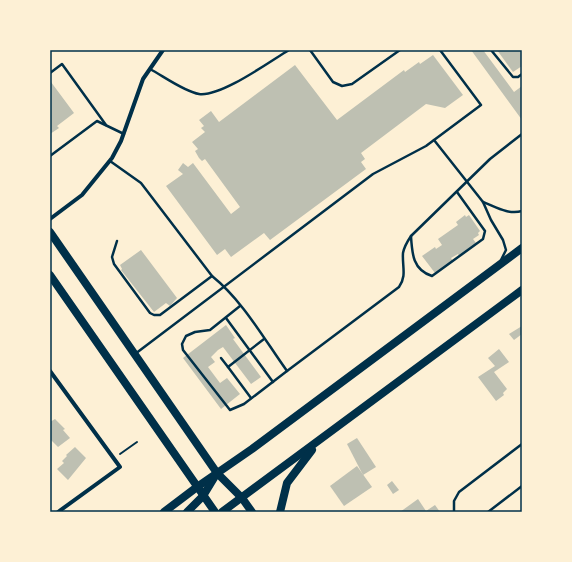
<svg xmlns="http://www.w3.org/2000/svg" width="572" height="562" font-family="'Varela Round',sans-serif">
  <rect width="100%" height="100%" fill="#fdf0d5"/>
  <g fill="#bec0b2">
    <polygon points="471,50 483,50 514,92 522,86 522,120"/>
    <polygon points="497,50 519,50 522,54 522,66 513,72"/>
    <polygon points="433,55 463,95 445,108 426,104 361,153 365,159 361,162 366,169 270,240 264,233 231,257 225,249 217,255 166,186 183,174 178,170 183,163 188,167 193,163 231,214 240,207 205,159 202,161 199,158 195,151 198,149 192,142 205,132 201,128 204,126 199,120 211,111 219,122 295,65 337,120 404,70 405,72 419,62 420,64"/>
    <polygon points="51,82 74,113 57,126 59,128 50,134 50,83"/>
    <polygon points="465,215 466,217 469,215 480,231 478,233 479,235 473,239 476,243 459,256 458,254 451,258 453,261 435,273 422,256 435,247 436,249 442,245 438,239 458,225 456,222"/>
    <polygon points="141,250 177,298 170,306 166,303 154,312 121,270 122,269 120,265"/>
    <polygon points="226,325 235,338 233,339 261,377 251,384 223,347 218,350 211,357 215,362 208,367 220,383 227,378 240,394 221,409 183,358"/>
    <polygon points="522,326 522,334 514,340 509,334"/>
    <polygon points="499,349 509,362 494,372 507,389 503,393 504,395 496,401 478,377 495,366 488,358"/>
    <polygon points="55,419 65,429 63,430 70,438 58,447 50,439 50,422"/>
    <polygon points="357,438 376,467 363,475 347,444"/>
    <polygon points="75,447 86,458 68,480 57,469 64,463 62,461 67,456 66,455"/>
    <polygon points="357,466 372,487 344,506 330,486"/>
    <polygon points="392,481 399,490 393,494 387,485"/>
    <polygon points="418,499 426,511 435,505 440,512 400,512"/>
  </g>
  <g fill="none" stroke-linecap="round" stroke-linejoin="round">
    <polyline stroke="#003049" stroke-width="2" points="120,454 137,442"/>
    <g stroke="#003049" stroke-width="2.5">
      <polyline points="310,50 333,82 342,86 352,84 400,50"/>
      <polyline points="491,50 513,77 518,77 522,74"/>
      <path d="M150,69C163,76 185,92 199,94C221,97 269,62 289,50"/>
      <polyline points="50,73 62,64 106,125"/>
      <polyline points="434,140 483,202 491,220 503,240 506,250 501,260"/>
      <polyline points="50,156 97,121 124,134"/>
      <path d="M110,161L141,183L212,276C243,301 264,339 287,371L399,287C407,276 402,266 403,253C404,247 407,242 411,236L490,159L522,134"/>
      <path d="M483,202C496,207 508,215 522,211"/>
      <path d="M411,236C412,254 413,270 432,276L483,239L485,231L457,192"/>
      <polyline points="117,241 112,257 114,264 150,313 154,315 160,315 212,276"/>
      <polyline points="240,306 210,330 195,332 186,336 182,344 183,350 230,410 244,404 287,371"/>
      <polyline points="226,318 273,382"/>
      <polyline points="135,354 373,174 426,146 481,105 440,50"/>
      <polyline points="221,358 228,367"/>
      <polyline points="251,398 228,367 264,339"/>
      <polyline points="454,512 454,501 459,492 522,444"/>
      <polyline points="488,512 522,486"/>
    </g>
    <g stroke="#003049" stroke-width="4">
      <polyline points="50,219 82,195 112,158 121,141 143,79 163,50"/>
      <polyline points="50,371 120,467 58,512"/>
    </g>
    <g stroke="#003049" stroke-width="8">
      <polyline points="50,232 217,473 242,498 252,512"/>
      <polyline points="50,275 215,512"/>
      <polyline points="164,512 197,487 252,449 522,248"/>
      <polyline points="187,512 203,496 217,473"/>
      <polyline points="222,512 522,290"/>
      <polyline points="280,512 287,483 312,450"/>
    </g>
  </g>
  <rect width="572" height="562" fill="none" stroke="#fdf0d5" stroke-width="102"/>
  <rect x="51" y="51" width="470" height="460" fill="none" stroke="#003049" stroke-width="1.5"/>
</svg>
